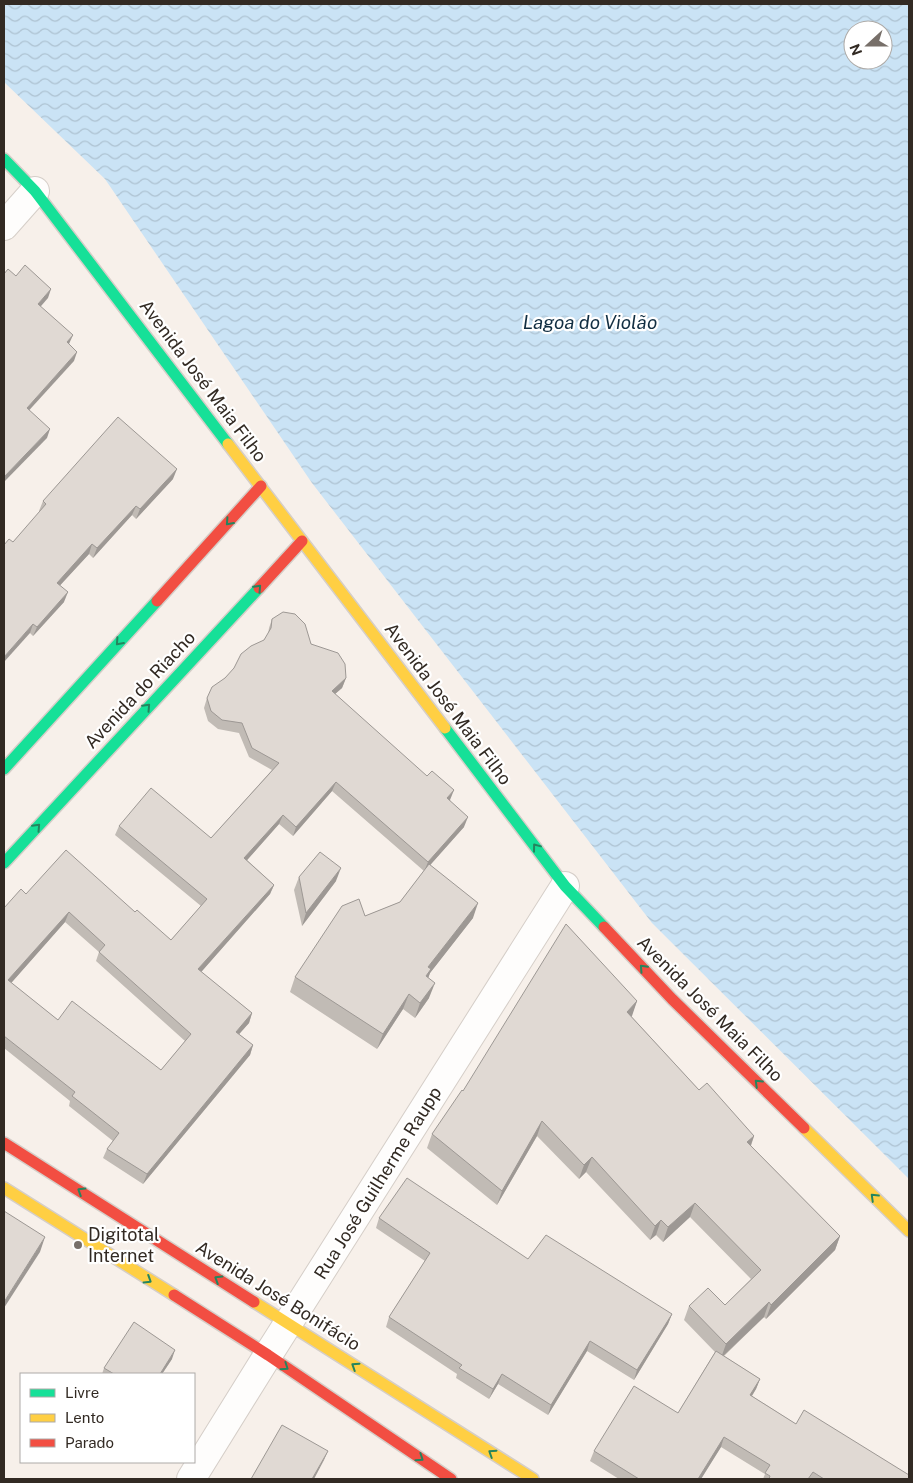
<svg xmlns="http://www.w3.org/2000/svg" width="913" height="1483" font-family="'Public Sans',sans-serif">
  <defs>
    <pattern id="water-waves" width="16" height="10" patternUnits="userSpaceOnUse" patternTransform="scale(1.25)"><rect width="16" height="10" fill="#cae3f5"/><path d="M0 5q4-4 8 0t8 0" fill="none" stroke="#aec3d2"/></pattern>
  </defs>
  <rect width="100%" height="100%" fill="#f7f0ea"/>
  <path fill="url(#water-waves)" fill-rule="evenodd" d="M4,4H909V1179L652,923L312,483L105,179L4,82ZM853,30H883V60H853Z"/>
  <g fill="none" stroke-linecap="round" stroke-linejoin="round">
    <g stroke="#d5cec8" stroke-width="30">
      <g id="street">
        <polyline points="4,226 35,191"/>
        <polyline points="191,1479 268,1355 565,886"/>
      </g>
    </g>
    <g stroke="#d5cec8" stroke-width="14">
      <g id="fast">
        <polyline points="4,159 35,191 228,444"/>
        <polyline points="445,728 565,886 604,927"/>
        <polyline points="4,769 157,601"/>
        <polyline points="4,863 259,588"/>
      </g>
    </g>
    <g stroke="#d5cec8" stroke-width="14">
      <g id="slow">
        <polyline points="228,444 445,728"/>
        <polyline points="804,1128 909,1231"/>
        <polyline points="4,1188 174,1295"/>
        <polyline points="254,1302 533,1479"/>
      </g>
    </g>
    <g stroke="#d5cec8" stroke-width="14">
      <g id="jam">
        <polyline points="259,588 302,541"/>
        <polyline points="157,601 261,486"/>
        <polyline points="604,927 672,999 804,1128"/>
        <polyline points="4,1143 254,1302"/>
        <polyline points="174,1295 268,1355 451,1479"/>
      </g>
    </g>
    <use href="#street" stroke="#fefdfc" stroke-width="28"/>
    <use href="#fast" stroke="#16e098" stroke-width="11"/>
    <use href="#slow" stroke="#ffcf43" stroke-width="11"/>
    <use href="#jam" stroke="#f24e42" stroke-width="11"/>
  </g>
  <g fill="#c1bbb5" fill-rule="evenodd">
    <polygon points="173,479 136,519 132,515 93,558 89,554 60,585 64,602 33,636 30,633 13,542 40,512 39,511 43,501"/>
    <path d="M272,619L311,644L346,678L342,688L335,694L450,800L464,827L430,865L473,918L430,973L428,978L429,998L415,1018L403,1009L377,1049L290,992L295,977L365,916L400,902L424,871L332,791L293,836L279,824L247,860L274,885L270,894L201,972L252,1013L249,1023L239,1034L253,1045L250,1055L143,1184L103,1158L107,1149L113,1141L69,1106L70,1101L4,1048V908L26,894L135,912L171,940L201,906L115,835L119,826L211,838L272,770L249,757L239,733L218,729L208,721L204,708L207,698L225,678L264,640L268,634L269,628ZM65,922L99,952L96,961L185,1041L161,1070L58,1020L11,983Z"/>
    <polygon points="299,877 336,881 302,926 294,890"/>
    <polygon points="637,1001 631,1016 699,1090 754,1136 751,1146 840,1236 835,1250 766,1319 764,1317 724,1356 760,1379 756,1389 752,1396 796,1424 909,1479 763,1479 765,1474 721,1447 701,1479 619,1479 590,1461 594,1451 678,1413 715,1352 684,1320 689,1306 725,1305 751,1279 690,1217 663,1242 656,1235 650,1240 586,1172 579,1179 537,1136 497,1205 427,1148 432,1134 463,1091"/>
    <polygon points="379,1218 528,1259 672,1314 668,1324 634,1380 587,1351 548,1415 498,1384 489,1399 456,1378 457,1374 386,1327 389,1317 425,1261 376,1228"/>
    <polygon points="172,1359 162,1374 102,1374 104,1368"/>
  </g>
  <g fill="#9d9894">
    <polygon points="51,289 48,298 35,313 38,304"/>
    <polygon points="73,335 69,344 67,342"/>
    <polygon points="77,352 74,361 23,417 27,408"/>
    <polygon points="50,429 47,438 4,482 4,477"/>
    <polygon points="177,469 173,479 136,519 140,509"/>
    <polygon points="136,506 132,515 93,558 97,548"/>
    <polygon points="92,544 89,554 54,592 57,583"/>
    <polygon points="68,592 64,602 33,636 37,627"/>
    <polygon points="33,624 30,633 4,662 4,657"/>
    <polygon points="346,678 342,688 328,700 332,691"/>
    <polygon points="336,782 332,791 293,836 296,827"/>
    <polygon points="454,790 450,800 443,808 447,798"/>
    <polygon points="283,815 279,824 241,867 244,858"/>
    <polygon points="468,817 464,827 424,872 428,862"/>
    <polygon points="341,868 336,881 302,926 306,913"/>
    <polygon points="274,885 270,894 195,979 198,969"/>
    <polygon points="478,903 473,918 430,973 426,984 428,967"/>
    <polygon points="69,912 65,922 5,990 8,980"/>
    <polygon points="435,983 429,998 415,1018 420,1003"/>
    <polygon points="409,994 403,1009 377,1049 383,1034"/>
    <polygon points="637,1001 632,1016 622,1026 627,1012"/>
    <polygon points="252,1013 249,1023 233,1041 236,1032"/>
    <polygon points="253,1045 250,1055 143,1184 147,1174"/>
    <polygon points="542,1121 537,1136 497,1205 502,1191"/>
    <polygon points="754,1136 749,1150 747,1142"/>
    <polygon points="592,1157 586,1172 579,1179 584,1165"/>
    <polygon points="695,1203 690,1217 663,1242 668,1227"/>
    <polygon points="661,1220 656,1235 650,1240 655,1226"/>
    <polygon points="840,1236 835,1250 766,1319 771,1305"/>
    <polygon points="45,1237 40,1252 4,1308 4,1302"/>
    <polygon points="769,1302 764,1317 721,1358 726,1344"/>
    <polygon points="672,1314 668,1324 634,1380 637,1370"/>
    <polygon points="590,1341 587,1351 548,1415 551,1405"/>
    <polygon points="175,1350 172,1359 162,1374 160,1374"/>
    <polygon points="502,1374 498,1384 489,1399 493,1389"/>
    <polygon points="760,1379 756,1389 746,1405 750,1395"/>
    <polygon points="724,1437 721,1447 701,1479 698,1479"/>
    <polygon points="328,1451 324,1460 314,1479 312,1479"/>
  </g>
  <g fill="#e0d9d3" stroke="#9d9894" fill-rule="evenodd">
    <polygon points="25,265 51,289 38,304 73,335 67,342 77,352 27,408 50,429 4,477 4,274 8,269 16,276"/>
    <polygon points="118,417 177,469 140,509 136,506 97,548 92,544 57,583 68,592 37,627 33,624 4,657 4,545 9,539 13,542 46,504 43,501"/>
    <path d="M283,612L295,614L305,624L311,644L338,653L345,664L346,678L332,691L427,776L432,771L454,790L447,798L468,817L428,862L336,782L296,827L283,815L244,858L274,885L198,969L252,1013L236,1032L253,1045L147,1174L107,1149L119,1133L72,1096L75,1092L4,1036V908L21,889L26,894L66,850L135,912L137,910L171,940L207,899L119,826L151,788L211,838L279,763L252,748L242,723L222,720L211,711L207,698L212,687L225,678L234,668L241,654L251,646L264,640L271,628L272,619ZM69,912L105,945L99,952L191,1034L161,1070L72,1001L58,1020L8,980Z"/>
    <polygon points="320,852 341,868 306,913 299,877"/>
    <polygon points="429,864 478,903 428,967 431,969 426,976 435,983 420,1003 409,994 383,1034 295,977 342,906 359,899 365,916 400,902"/>
    <polygon points="566,924 637,1001 627,1012 699,1090 707,1083 754,1136 747,1142 840,1236 771,1305 769,1302 726,1344 689,1306 708,1288 725,1305 761,1270 695,1203 668,1227 661,1220 655,1226 592,1157 584,1165 542,1121 502,1191 432,1134 462,1090 463,1091"/>
    <polygon points="407,1178 528,1259 546,1235 672,1314 637,1370 590,1341 551,1405 502,1374 493,1389 459,1368 462,1365 389,1317 430,1253 379,1218"/>
    <polygon points="4,1211 45,1237 4,1302"/>
    <polygon points="134,1322 175,1350 160,1374 114,1374 104,1368"/>
    <polygon points="716,1351 760,1379 750,1395 796,1424 804,1410 909,1475 909,1479 824,1479 813,1472 808,1479 769,1479 770,1476 765,1473 770,1465 724,1437 698,1479 639,1479 594,1451 634,1386 678,1413"/>
    <polygon points="282,1425 328,1451 312,1479 251,1479"/>
  </g>
  <defs><path id="oneway-chevron" d="M-2-3.5L2.5 0L-2 3.5" fill="none" stroke-width="1.6" stroke-linecap="round" stroke-linejoin="round" transform="scale(1.25)"/></defs>
  <g stroke="#24855e">
    <use href="#oneway-chevron" transform="translate(229 522) rotate(132)"/>
    <use href="#oneway-chevron" transform="translate(258 588) rotate(-47)"/>
    <use href="#oneway-chevron" transform="translate(119 642) rotate(132)"/>
    <use href="#oneway-chevron" transform="translate(147 707) rotate(-47)"/>
    <use href="#oneway-chevron" transform="translate(37 827) rotate(-47)"/>
    <use href="#oneway-chevron" transform="translate(536 847) rotate(-127)"/>
    <use href="#oneway-chevron" transform="translate(643 968) rotate(-133)"/>
    <use href="#oneway-chevron" transform="translate(758 1083) rotate(-136)"/>
    <use href="#oneway-chevron" transform="translate(81 1191) rotate(-148)"/>
    <use href="#oneway-chevron" transform="translate(874 1197) rotate(-136)"/>
    <use href="#oneway-chevron" transform="translate(218 1279) rotate(-148)"/>
    <use href="#oneway-chevron" transform="translate(148 1280) rotate(32)"/>
    <use href="#oneway-chevron" transform="translate(355 1366) rotate(-147)"/>
    <use href="#oneway-chevron" transform="translate(285 1367) rotate(34)"/>
    <use href="#oneway-chevron" transform="translate(492 1453) rotate(-147)"/>
    <use href="#oneway-chevron" transform="translate(420 1458) rotate(34)"/>
  </g>
  <circle fill="#776f69" stroke="#fff" stroke-width="2" cx="78" cy="1245" r="5"/>
  <g text-anchor="middle" stroke-width="4.5" stroke-linejoin="round" paint-order="stroke">
    <g font-size="18" fill="#322a23" stroke="#fff">
      <text transform="translate(203 381) rotate(53)" y="6">Avenida José Maia Filho</text>
      <text transform="translate(140 690) rotate(-47)" y="6">Avenida do Riacho</text>
      <text transform="translate(448 704) rotate(53)" y="6">Avenida José Maia Filho</text>
      <text transform="translate(710 1009) rotate(45)" y="6">Avenida José Maia Filho</text>
      <text transform="translate(378 1183) rotate(-58)" y="6">Rua José Guilherme Raupp</text>
      <text transform="translate(278 1296) rotate(32)" y="6">Avenida José Bonifácio</text>
    </g>
    <g font-size="18" fill="#322a23" stroke="#fff" text-anchor="start">
      <text x="88" y="1241">Digitotal<tspan x="88" dy="21">Internet</tspan></text>
    </g>
    <g font-size="19" font-style="italic" fill="#112e42" stroke="#fff">
      <text x="590" y="329">Lagoa do Violão</text>
    </g>
  </g>
  <rect width="913" height="1483" fill="none" stroke="#322a23" stroke-width="10"/>
  <rect x="20" y="1373" width="175" height="90" fill="#ffffff" stroke="#adaaa7"/>
  <rect x="30" y="1389" width="25" height="8" fill="#16e098" stroke="#adaaa7"/>
  <text x="65" y="1398" font-size="15" fill="#322a23">Livre</text>
  <rect x="30" y="1414" width="25" height="8" fill="#ffcf43" stroke="#adaaa7"/>
  <text x="65" y="1423" font-size="15" fill="#322a23">Lento</text>
  <rect x="30" y="1439" width="25" height="8" fill="#f24e42" stroke="#adaaa7"/>
  <text x="65" y="1448" font-size="15" fill="#322a23">Parado</text>
  <g transform="translate(868 45) rotate(249)"><circle r="24" fill="#ffffff" stroke="#adaaa7"/>
  <path d="M0-4L9 19L0 12L-9 19Z" fill="#776f69"/>
  <text y="-8" font-size="14" font-weight="bold" text-anchor="middle" fill="#322a23">N</text>
  </g>
</svg>
